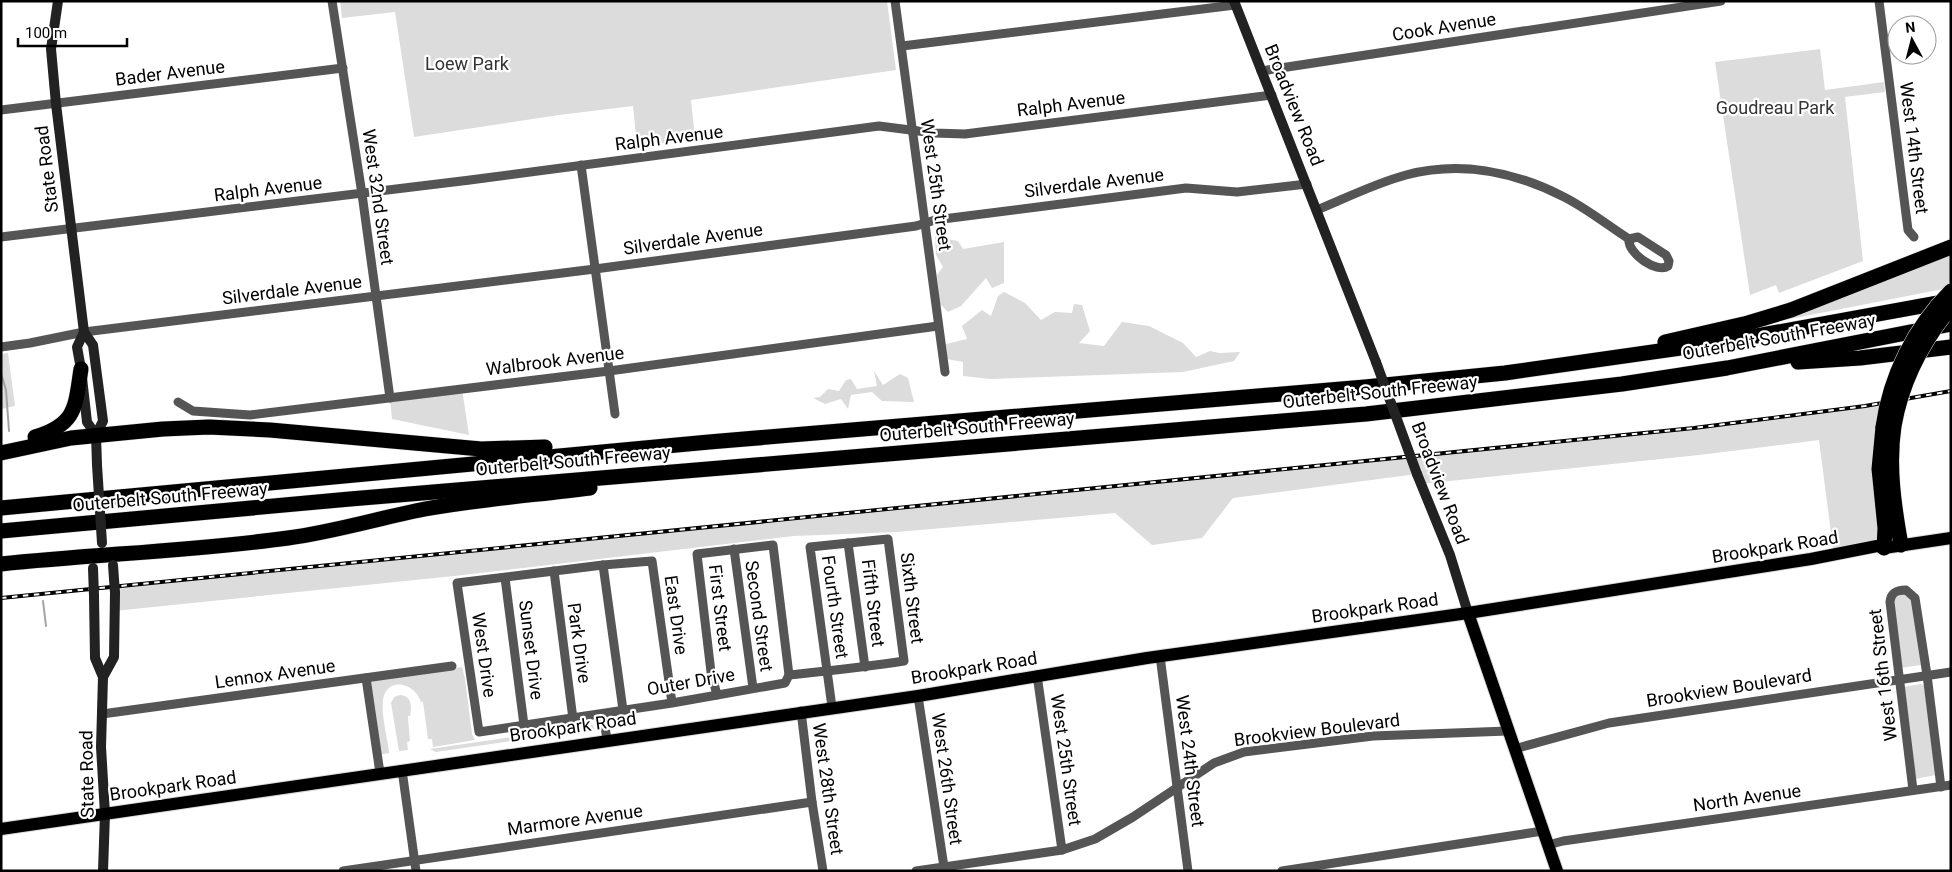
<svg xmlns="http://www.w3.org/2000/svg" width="1952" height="872" font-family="Roboto,sans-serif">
  <rect width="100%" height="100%" fill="#fff"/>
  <g fill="#dcdcdc">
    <polygon points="340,1 887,1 896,70 691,100 695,139 637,146 633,106 559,115 414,137 395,12 342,18"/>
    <polygon points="1820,49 1825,90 1884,82 1885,92 1845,97 1863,261 1779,293 1776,285 1750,295 1715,62"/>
    <polygon points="935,237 958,241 963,249 1004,242 1004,283 992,288 986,278 961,306 948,312 940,304 937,275 943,267 936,255"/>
    <polygon points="1951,251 1951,281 1943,289 1790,319 1789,314"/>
    <polygon points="1004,292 1025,303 1041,320 1055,312 1072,313 1074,304 1082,305 1090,331 1079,343 1104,346 1122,322 1149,326 1183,343 1196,357 1210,351 1219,353 1240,352 1234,361 1183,372 990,379 963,376 963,362 947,359 946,344 967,339 962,326 982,310 991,316 998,296"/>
    <polygon points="8,353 15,406 1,409 1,354"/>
    <polygon points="874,371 883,385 900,374 908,378 914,402 882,401 872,392 851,395 848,409 841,399 825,404 813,398 820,397 828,389 839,391 846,380 851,379 857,389 877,386"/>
    <polygon points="462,389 469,435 392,419 390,398"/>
    <polygon points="1887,402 1884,548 1834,556 1819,440 1699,455 1421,484 1417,474 1233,498 1202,538 1152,545 1115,513 897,532 794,536 454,576 114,611 110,587 1694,428"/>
    <polygon points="1902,593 1911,597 1921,665 1900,668 1894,597"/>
    <path d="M462,667L465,679L472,734L475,740L433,747L432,739H428L423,702H421C414,681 386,677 383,700C381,714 387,737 389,751V753L379,755L368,681Z"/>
    <polygon points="1921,684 1924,686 1936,775 1915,779 1903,687"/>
    <path d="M400,695C412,696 412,706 410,716H408V719L410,741L407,742L408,750L399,751L391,703L394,697Z"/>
    <polygon points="593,725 594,729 436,752 430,749"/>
  </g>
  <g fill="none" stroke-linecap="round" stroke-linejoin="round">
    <g stroke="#a3a3a3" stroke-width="2">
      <polyline points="1,373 6,390 9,431"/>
      <polyline points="43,601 46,626"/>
    </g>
    <g stroke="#dbdbdb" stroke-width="14">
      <g id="primary">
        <polyline points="1468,613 1557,871"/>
        <polyline points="1,829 918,696 1147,658 1468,613 1811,559 1877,546 1884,548 1951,538"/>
      </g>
    </g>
    <g stroke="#dbdbdb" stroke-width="16">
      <g id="motorway">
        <polyline points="1665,342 1748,323 1791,310 1951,247"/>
        <polyline points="1798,362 1860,358 1951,347"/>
        <path d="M1894,426C1888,466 1894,506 1901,545"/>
        <polyline points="1883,427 1879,469 1885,528 1884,548"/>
        <path d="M35,437C77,424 75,407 81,369"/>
        <polyline points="1,453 71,438 163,429 209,427 270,430 481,449 545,447"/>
        <polyline points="1,508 709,442 1365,387 1505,373 1723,342 1949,301"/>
        <polyline points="1,531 350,499 1366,414 1622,384 1727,368 1951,324"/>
        <path d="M1,564C97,554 193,551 288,538C334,532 379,518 425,509C480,499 535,495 590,488"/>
      </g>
    </g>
    <g stroke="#555" stroke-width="9">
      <polyline points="332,1 362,194 390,398"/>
      <polyline points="895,1 945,372"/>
      <polyline points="1879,1 1908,230 1914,237"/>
      <polyline points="902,46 1235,5"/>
      <polyline points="1261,71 1721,1"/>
      <polyline points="1,110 343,68"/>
      <polyline points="581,165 615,414"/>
      <path d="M1317,210C1346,198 1376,183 1406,175C1459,161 1513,171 1562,196C1585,207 1607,225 1629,239"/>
      <polyline points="1,237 470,180 879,126 934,133 965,134 1272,95"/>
      <path d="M1638,237L1666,255L1669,261L1668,266C1657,274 1627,253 1629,239Z"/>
      <polyline points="1,347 30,343 84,332 595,269 916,226 935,220 1186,188 1237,192 1307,184"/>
      <polyline points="178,402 193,411 250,415 609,371 938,326"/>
      <polyline points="848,543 865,667"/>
      <polyline points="734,549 753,688"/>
      <polyline points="603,565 623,710"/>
      <polyline points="554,571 573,719"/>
      <polyline points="505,578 524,725"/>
      <polyline points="1160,656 1188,871"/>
      <polyline points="1037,675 1062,850"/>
      <polyline points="366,678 380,773"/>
      <polyline points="717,695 711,672 697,554 773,545 789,675"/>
      <polyline points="918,696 944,867"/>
      <path d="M672,703L652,561L603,565L457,583L479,732L672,703L785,683L789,675C827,671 866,667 904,661L888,539L810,547L832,707"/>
      <polyline points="801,711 812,802 823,871"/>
      <polyline points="102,714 452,666"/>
      <polyline points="603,714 607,740"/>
      <polyline points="1514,749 1609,723 1951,672"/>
      <polyline points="402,770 416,871"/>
      <path d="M1913,790L1890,602C1891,592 1897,590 1906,590L1915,598L1927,675L1941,787"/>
      <polyline points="1548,845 1563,841 1951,785"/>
      <polyline points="343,871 812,802"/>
      <polyline points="916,871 1062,850 1095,839 1133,817 1214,763 1244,752 1373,736 1508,731"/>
      <polyline points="1282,871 1543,831"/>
    </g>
    <g stroke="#222" stroke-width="10">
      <polyline points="58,1 51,49 56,104 84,332 93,345 103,421 96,435 97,465"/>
      <polyline points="1234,1 1376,362"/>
      <polyline points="84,332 77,347 81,369 87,422 96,435"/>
      <polyline points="1417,474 1450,555 1468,613"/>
      <polyline points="94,596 95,658 103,677 101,747 105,814 103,871"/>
      <polyline points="103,677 114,657 115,593"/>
    </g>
    <use href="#primary" stroke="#000" stroke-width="12"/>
    <use href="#motorway" stroke="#000" stroke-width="15"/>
    <g stroke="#000" stroke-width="4">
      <polyline id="rail" points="1,598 1694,428 1865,406 1951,391"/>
    </g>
    <use href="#rail" stroke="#fff" stroke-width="2" stroke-dasharray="5.5" stroke-linecap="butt"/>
    <g stroke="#dbdbdb" stroke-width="16" stroke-linecap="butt">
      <g id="motorway-bridge">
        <path d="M1894,426C1902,380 1922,342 1951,307"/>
        <path d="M1883,427C1890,376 1914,328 1951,291"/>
      </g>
    </g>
    <g stroke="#222" stroke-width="10">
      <polyline points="1376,362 1417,474"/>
      <polyline points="97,465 102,543"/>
      <polyline points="113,565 115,593"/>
      <polyline points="93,568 94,596"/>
    </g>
    <use href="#motorway-bridge" stroke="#000" stroke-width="15"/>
  </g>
  <g text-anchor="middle" stroke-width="4.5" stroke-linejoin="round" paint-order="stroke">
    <g font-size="18" fill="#000" stroke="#fff">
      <text transform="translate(1444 27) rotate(-9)" y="6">Cook Avenue</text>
      <text transform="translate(170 73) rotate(-7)" y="6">Bader Avenue</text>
      <text transform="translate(1071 104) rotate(-7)" y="6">Ralph Avenue</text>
      <text transform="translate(1294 105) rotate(68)" y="6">Broadview Road</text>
      <text transform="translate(669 138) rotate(-7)" y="6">Ralph Avenue</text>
      <text transform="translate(1914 148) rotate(83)" y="6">West 14th Street</text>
      <text transform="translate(47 169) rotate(-97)" y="6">State Road</text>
      <text transform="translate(1094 183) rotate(-7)" y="6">Silverdale Avenue</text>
      <text transform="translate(936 185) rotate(82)" y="6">West 25th Street</text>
      <text transform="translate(268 189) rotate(-7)" y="6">Ralph Avenue</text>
      <text transform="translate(378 197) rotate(82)" y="6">West 32nd Street</text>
      <text transform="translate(693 239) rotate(-8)" y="6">Silverdale Avenue</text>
      <text transform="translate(292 290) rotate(-7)" y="6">Silverdale Avenue</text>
      <text transform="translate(1779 337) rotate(-10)" y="6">Outerbelt South Freeway</text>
      <text transform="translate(555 361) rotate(-7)" y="6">Walbrook Avenue</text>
      <text transform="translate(1380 392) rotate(-6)" y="6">Outerbelt South Freeway</text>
      <text transform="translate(977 427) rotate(-5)" y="6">Outerbelt South Freeway</text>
      <text transform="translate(573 461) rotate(-5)" y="6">Outerbelt South Freeway</text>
      <text transform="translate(1440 483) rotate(69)" y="6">Broadview Road</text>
      <text transform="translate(170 497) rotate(-5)" y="6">Outerbelt South Freeway</text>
      <text transform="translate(1775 547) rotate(-9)" y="6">Brookpark Road</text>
      <text transform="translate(912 598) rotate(83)" y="6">Sixth Street</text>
      <text transform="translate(873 603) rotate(83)" y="6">Fifth Street</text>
      <text transform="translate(835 607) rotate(82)" y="6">Fourth Street</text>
      <text transform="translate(720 608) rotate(83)" y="6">First Street</text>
      <text transform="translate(1375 608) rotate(-8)" y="6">Brookpark Road</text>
      <text transform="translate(676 615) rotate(82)" y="6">East Drive</text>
      <text transform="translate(759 616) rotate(82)" y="6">Second Street</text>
      <text transform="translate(579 643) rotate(82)" y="6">Park Drive</text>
      <text transform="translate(531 650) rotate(83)" y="6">Sunset Drive</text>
      <text transform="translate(484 655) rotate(82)" y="6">West Drive</text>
      <text transform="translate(974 668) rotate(-9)" y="6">Brookpark Road</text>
      <text transform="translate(275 674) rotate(-8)" y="6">Lennox Avenue</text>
      <text transform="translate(1883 675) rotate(-97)" y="6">West 16th Street</text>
      <text transform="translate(691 682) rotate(-10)" y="6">Outer Drive</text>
      <text transform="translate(1729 688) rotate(-9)" y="6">Brookview Boulevard</text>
      <text transform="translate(573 727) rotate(-8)" y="6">Brookpark Road</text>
      <text transform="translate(1317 730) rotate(-7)" y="6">Brookview Boulevard</text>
      <text transform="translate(1066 760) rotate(82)" y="6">West 25th Street</text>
      <text transform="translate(1190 761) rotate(83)" y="6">West 24th Street</text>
      <text transform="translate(87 774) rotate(-91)" y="6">State Road</text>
      <text transform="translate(947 779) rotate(82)" y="6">West 26th Street</text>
      <text transform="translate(173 786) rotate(-8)" y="6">Brookpark Road</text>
      <text transform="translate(828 789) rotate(82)" y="6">West 28th Street</text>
      <text transform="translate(1747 798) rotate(-8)" y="6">North Avenue</text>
      <text transform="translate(575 820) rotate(-8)" y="6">Marmore Avenue</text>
    </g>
    <g font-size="18" fill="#333" stroke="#fff">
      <text x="467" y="70">Loew Park</text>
      <text x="1775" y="114">Goudreau Park</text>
    </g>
  </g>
  <rect width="1952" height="872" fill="none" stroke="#000000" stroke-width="5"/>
  <g transform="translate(1912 40) rotate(353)"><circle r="24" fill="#ffffff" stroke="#999999"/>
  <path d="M0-4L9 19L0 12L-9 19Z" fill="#000000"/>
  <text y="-8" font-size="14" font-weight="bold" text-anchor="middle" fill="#000000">N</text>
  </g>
  <path d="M18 38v8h109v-8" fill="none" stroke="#000000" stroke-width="2.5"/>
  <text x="25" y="38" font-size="15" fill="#000000" stroke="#ffffff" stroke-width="4" paint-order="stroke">100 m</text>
</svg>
